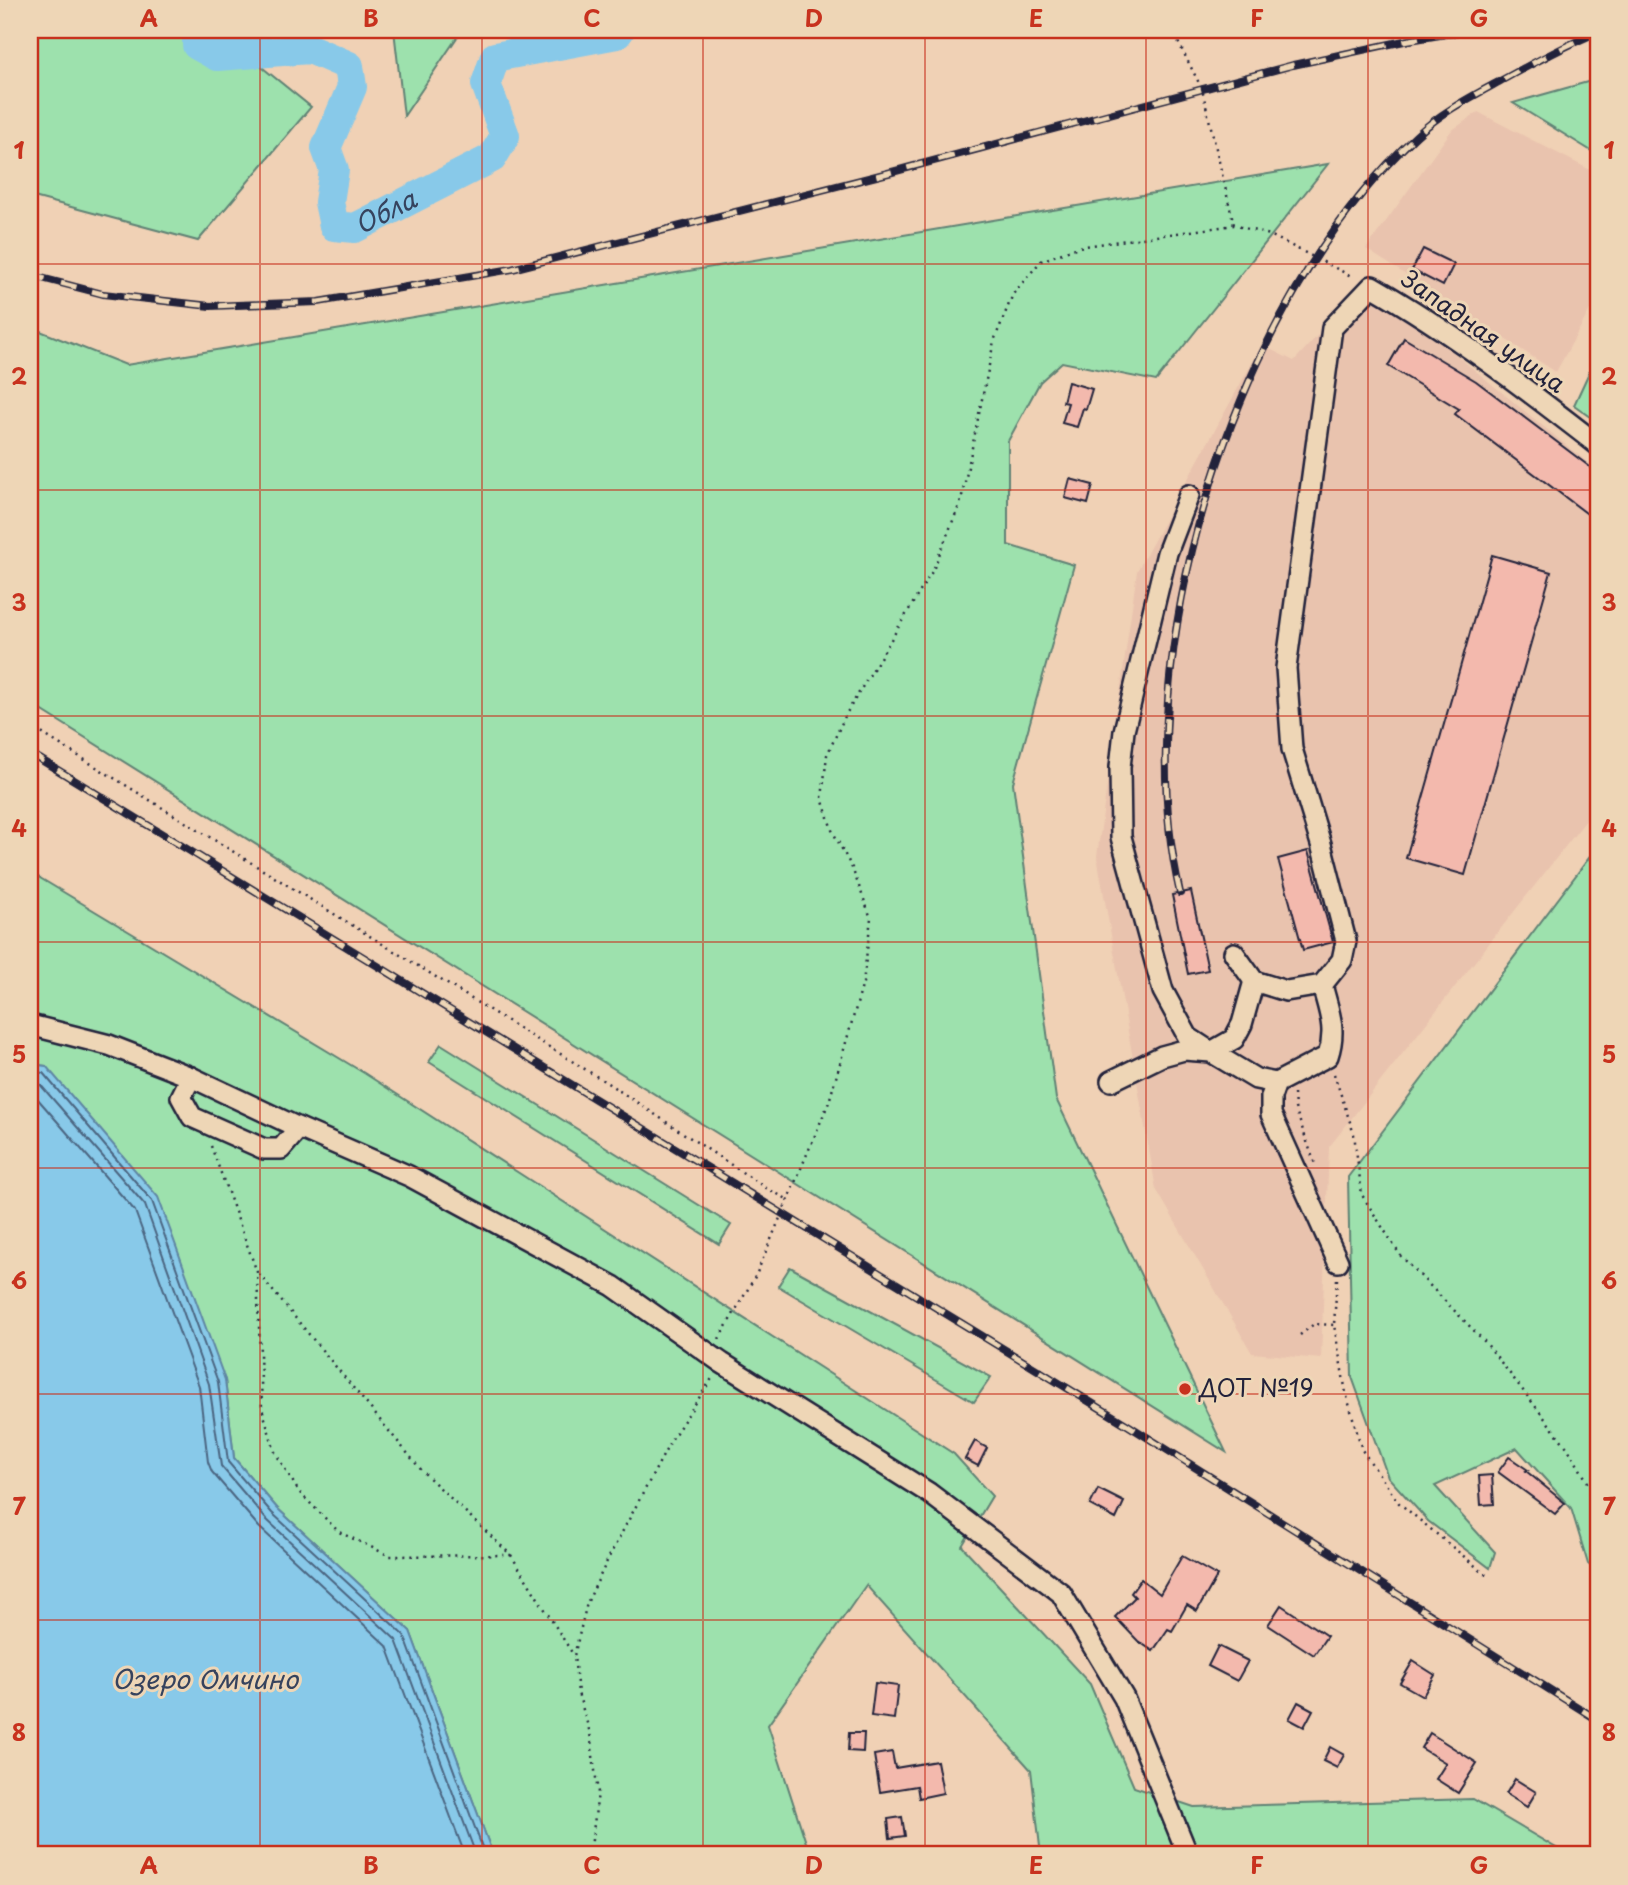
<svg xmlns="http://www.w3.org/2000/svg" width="1628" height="1885" font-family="'Playpen Sans',sans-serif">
  <rect width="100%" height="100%" fill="#f0d1b5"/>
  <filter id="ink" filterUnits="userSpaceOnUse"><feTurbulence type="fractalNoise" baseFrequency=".0143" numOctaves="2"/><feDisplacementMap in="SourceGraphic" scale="14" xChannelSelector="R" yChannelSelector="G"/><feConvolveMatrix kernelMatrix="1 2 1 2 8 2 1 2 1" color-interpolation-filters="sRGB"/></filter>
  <g filter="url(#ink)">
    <g fill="#e9c3ae">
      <polygon points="1478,112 1598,174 1598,295 1556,372 1366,249 1451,131"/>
      <polygon points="1367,282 1598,471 1598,805 1329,1147 1321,1359 1252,1353 1156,1189 1097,856 1137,571 1262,345 1294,361"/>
    </g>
    <g fill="#9de1ad" stroke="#608274" stroke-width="2">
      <polygon points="30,30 216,30 311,107 198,241 30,196"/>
      <polygon points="394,30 462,30 404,116"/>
      <polygon points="1598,79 1598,155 1513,103"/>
      <polygon points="1328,164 1156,381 1062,362 1040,382 1008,441 1008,545 1074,565 1013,783 1056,1099 1226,1452 30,703 30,327 126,365"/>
      <polygon points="1598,353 1598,422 1574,405"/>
      <polygon points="1598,846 1598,1572 1588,1564 1571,1508 1517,1448 1435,1486 1495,1552 1490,1568 1428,1521 1388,1477 1352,1377 1348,1177"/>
      <polygon points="30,872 364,1073 954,1454 992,1496 962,1546 1090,1684 1134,1787 1194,1807 1473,1799 1568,1855 1041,1855 1031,1770 866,1585 768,1725 810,1855 493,1855 410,1631 277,1508 234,1458 225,1380 46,1066 30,1064"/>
      <polygon points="441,1044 731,1225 719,1244 429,1062"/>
      <polygon points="790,1267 991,1377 974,1402 778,1286"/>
    </g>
    <polygon fill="#88c9e9" stroke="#5f86a3" stroke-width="2" points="30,1064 46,1066 158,1197 225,1380 234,1458 277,1508 410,1631 493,1855 30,1855"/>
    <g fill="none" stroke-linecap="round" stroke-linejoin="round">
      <g stroke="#4b6581" stroke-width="2">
        <polyline points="30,1071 43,1073 152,1201 218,1382 228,1462 272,1513 404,1635 485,1855"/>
        <polyline points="30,1080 38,1082 145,1205 209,1384 221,1466 266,1519 396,1640 476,1855"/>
        <polyline points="30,1090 135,1211 199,1386 208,1462 212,1472 259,1527 387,1646 465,1855"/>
      </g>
      <path stroke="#88c9e9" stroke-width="30" id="s1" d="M197,30V45L217,56L310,49L349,66L352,87L326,148L334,170L329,202L334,226L355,228L492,158L505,136L486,84L495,57L617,34L620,30"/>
    </g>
    <g fill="#f3b9ad" stroke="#22223b" stroke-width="2">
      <polygon points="1423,249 1454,264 1443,286 1412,270"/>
      <polygon points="1404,338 1476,381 1598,473 1598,522 1455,414 1459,409 1388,366"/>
      <polygon points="1068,382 1092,389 1086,409 1083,408 1077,427 1062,423 1068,403 1063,402"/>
      <polygon points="1070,479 1093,485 1088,504 1065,498"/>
      <polygon points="1492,555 1551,572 1465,875 1406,858"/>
      <polygon points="1308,851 1333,942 1303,950 1278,859"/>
      <polygon points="1191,891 1208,970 1188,974 1172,895"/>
      <polygon points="975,1441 987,1448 978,1466 965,1459"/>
      <polygon points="1509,1457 1528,1470 1526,1471 1565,1503 1555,1514 1498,1472"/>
      <polygon points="1492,1475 1494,1504 1481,1505 1479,1476"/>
      <polygon points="1098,1489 1124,1502 1116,1519 1090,1505"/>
      <polygon points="1182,1556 1217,1576 1197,1611 1187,1605 1172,1631 1168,1629 1153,1651 1138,1641 1115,1617 1135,1597 1131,1593 1141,1579 1160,1594"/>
      <polygon points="1281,1605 1327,1636 1314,1655 1268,1625"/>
      <polygon points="1218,1646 1248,1661 1237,1681 1208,1666"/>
      <polygon points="1413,1661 1435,1675 1423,1696 1400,1683"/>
      <polygon points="875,1683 898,1686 894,1719 871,1716"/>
      <polygon points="1298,1702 1313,1710 1304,1727 1289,1719"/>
      <polygon points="849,1733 864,1733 863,1752 848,1751"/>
      <polygon points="1430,1733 1477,1763 1458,1793 1436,1779 1446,1763 1421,1748"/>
      <polygon points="1330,1747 1344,1755 1337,1768 1323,1761"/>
      <polygon points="892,1752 895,1768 937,1761 943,1793 919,1798 917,1786 880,1792 874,1755"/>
      <polygon points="1515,1779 1536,1792 1527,1807 1506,1794"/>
      <polygon points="902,1817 905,1836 890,1838 888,1819"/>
    </g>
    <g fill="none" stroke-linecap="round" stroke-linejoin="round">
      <g stroke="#22223b" stroke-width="24">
        <g id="minor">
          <polyline points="1189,495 1167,553 1124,731 1120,767 1121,837 1163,991 1188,1037 1211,1052 1234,1039 1242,1024 1254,981"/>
          <path d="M1234,953L1254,981L1286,991L1322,985L1342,960L1346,941L1321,844L1292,749L1286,668L1332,328L1372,286C1452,332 1526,389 1598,445"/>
          <path d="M1322,985C1329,1012 1337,1029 1328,1056L1276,1083L1271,1097V1114L1338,1262"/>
          <polyline points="30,1025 109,1045 191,1077 299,1128 409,1176 613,1286 722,1363 929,1493 1061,1593 1124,1698 1188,1855"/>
          <polyline points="191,1077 181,1097 192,1117 264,1149 281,1149 299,1128"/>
          <polyline points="1111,1081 1162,1056 1184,1050 1211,1052 1256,1079 1276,1083"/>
        </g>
      </g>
      <g stroke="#22223b" stroke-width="2.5" stroke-dasharray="2 5" stroke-linecap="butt">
        <polyline points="1172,30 1202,89 1234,225"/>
        <polyline points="30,726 609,1084 766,1188 787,1199"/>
        <polyline points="1334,1074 1354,1134 1362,1195 1400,1255 1486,1343 1567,1447 1598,1499"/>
        <polyline points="1294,1094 1295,1108 1315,1164"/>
        <polyline points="211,1146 257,1272 262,1408 275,1452 299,1492 339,1532 390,1556 511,1555"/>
        <polyline points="259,1274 423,1472 511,1555 574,1656"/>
        <polyline points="1337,1279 1334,1325 1346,1393 1362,1450 1399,1503 1490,1578"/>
        <polyline points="1300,1335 1314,1324 1334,1325"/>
        <polyline points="719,1339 756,1275 829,1102 863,983 871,918 852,868 832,830 822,798 827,755 846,714 933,570 961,501 994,341 1013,294 1041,261 1078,247 1234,225 1270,235 1353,277"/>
        <polyline points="590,1855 598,1793 590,1733 578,1693 574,1656 587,1603 611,1553 673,1437 713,1377"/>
      </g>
      <use href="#minor" stroke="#eed6b6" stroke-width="19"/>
      <g stroke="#22223b" stroke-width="8">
        <g id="rail">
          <polyline points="30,275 103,294 210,306 318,302 512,269 892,172 1293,65 1404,41 1470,30"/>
          <polyline points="30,753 1126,1424 1598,1720"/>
          <path d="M1180,893C1125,654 1235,303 1416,136C1441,112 1473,96 1504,79C1535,62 1566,45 1598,32"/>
        </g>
      </g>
      <use href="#rail" stroke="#eed6b6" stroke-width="5" stroke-dasharray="16" stroke-linecap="butt"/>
    </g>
  </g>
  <path fill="none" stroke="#c8321e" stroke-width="2" stroke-opacity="0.55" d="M260,30V1855M482,30V1855M703,30V1855M925,30V1855M1146,30V1855M1368,30V1855M30,264H1598M30,490H1598M30,716H1598M30,942H1598M30,1168H1598M30,1394H1598M30,1620H1598"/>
  <circle fill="#c8321e" stroke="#eed6b6" stroke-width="2.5" cx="1185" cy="1389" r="7"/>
  <g text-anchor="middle" stroke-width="6" stroke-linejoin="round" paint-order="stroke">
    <g font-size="24" fill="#22223b" stroke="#eed6b6">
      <text transform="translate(1483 332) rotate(35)" y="8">Западная улица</text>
    </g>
    <g font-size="24" fill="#22223b" stroke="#eed6b6" text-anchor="start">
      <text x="1199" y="1397">ДОТ №19</text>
    </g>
    <g font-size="26" font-style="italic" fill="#36435e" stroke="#eed6b6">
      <text dy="9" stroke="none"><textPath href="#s1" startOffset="397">Обла</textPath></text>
      <text x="205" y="1689">Озеро Омчино</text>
    </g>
  </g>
  <rect width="1628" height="1885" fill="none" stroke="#eed6b6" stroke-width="77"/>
  <rect x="38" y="38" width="1552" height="1808" fill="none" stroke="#c8321e" stroke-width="2.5"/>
  <g font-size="23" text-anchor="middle" font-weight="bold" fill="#c8321e">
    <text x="149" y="27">A</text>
    <text x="371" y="27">B</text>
    <text x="592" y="27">C</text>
    <text x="814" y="27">D</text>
    <text x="1036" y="27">E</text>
    <text x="1257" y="27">F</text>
    <text x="1479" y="27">G</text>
    <text x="19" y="159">1</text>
    <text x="1609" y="159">1</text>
    <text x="19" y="385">2</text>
    <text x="1609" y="385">2</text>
    <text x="19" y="611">3</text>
    <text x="1609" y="611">3</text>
    <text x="19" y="837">4</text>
    <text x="1609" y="837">4</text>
    <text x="19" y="1063">5</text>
    <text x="1609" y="1063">5</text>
    <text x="19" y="1289">6</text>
    <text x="1609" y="1289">6</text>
    <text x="19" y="1515">7</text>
    <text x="1609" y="1515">7</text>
    <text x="19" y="1741">8</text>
    <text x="1609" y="1741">8</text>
    <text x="149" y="1874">A</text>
    <text x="371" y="1874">B</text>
    <text x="592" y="1874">C</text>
    <text x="814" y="1874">D</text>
    <text x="1036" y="1874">E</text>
    <text x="1257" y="1874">F</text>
    <text x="1479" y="1874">G</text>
  </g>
</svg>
